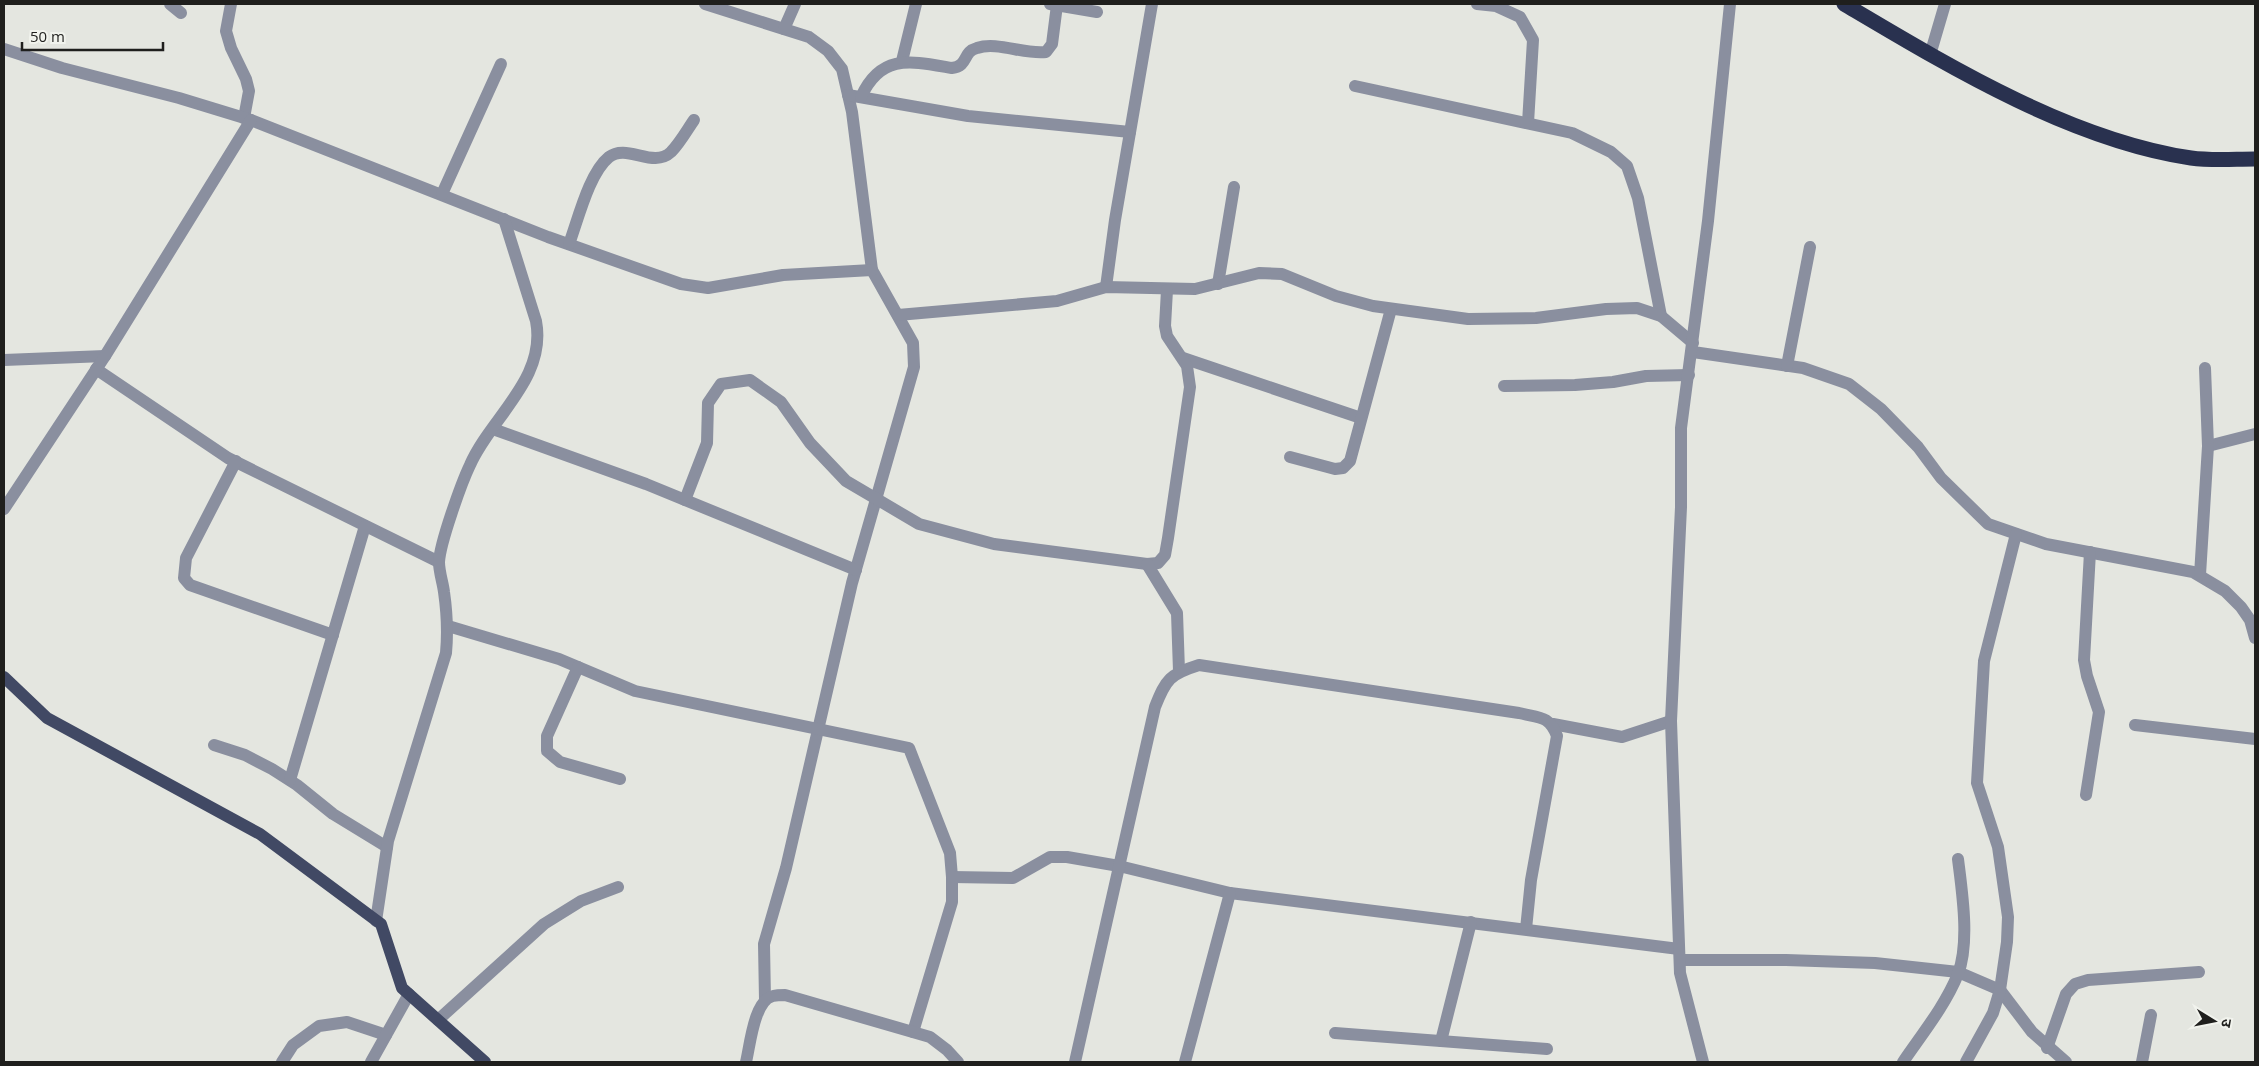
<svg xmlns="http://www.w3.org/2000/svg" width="2259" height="1066" font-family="'Open Sans','Noto Sans Devanagari',sans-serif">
  <rect width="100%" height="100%" fill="#e4e6e0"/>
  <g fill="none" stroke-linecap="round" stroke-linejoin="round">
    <g stroke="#8a8f9f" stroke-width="12">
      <polyline points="170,4 181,13"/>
      <polyline points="231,4 226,31 231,48 246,79 249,91 244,118"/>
      <polyline points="705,4 809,37 828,51 842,69 852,112 872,270 913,343 914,367 852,583 786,868 764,944 765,1000"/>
      <polyline points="1050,4 1097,12"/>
      <polyline points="1477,4 1496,6 1520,17 1533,40 1528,123"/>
      <polyline points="784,29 795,4"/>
      <polyline points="4,49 62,68 179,98 251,120 548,237 681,284 708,288 783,275 872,270"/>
      <polyline points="1930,55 1945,4"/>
      <polyline points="902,61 916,4"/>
      <polyline points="1355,86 1572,133 1611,152 1627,166 1638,198 1661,316"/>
      <polyline points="848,95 968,116 1130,132"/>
      <path d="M861,97C881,53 911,61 952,68C969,66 962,52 977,48C997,41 1025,55 1046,52L1052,44L1057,5"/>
      <polyline points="442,194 501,64"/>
      <path d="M569,244C578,220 589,173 609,157C627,143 653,169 671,152C680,143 687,130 694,120"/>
      <polyline points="1218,284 1234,187"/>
      <polyline points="1106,287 1115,220 1152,4"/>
      <polyline points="898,315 1057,301 1106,287 1195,289 1259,273 1282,274 1336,296 1373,306 1468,319 1536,318 1606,309 1637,308 1661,316 1693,343"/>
      <polyline points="1693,352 1803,368 1849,384 1881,409 1918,447 1941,478 1988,524 2046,544 2193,572 2225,591 2241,607 2250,620 2255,638"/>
      <polyline points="1183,358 1361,418"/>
      <polyline points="4,360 105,356"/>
      <polyline points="1787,366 1810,247"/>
      <polyline points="96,369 228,458 439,562"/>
      <polyline points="1504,386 1575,385 1613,382 1646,376 1689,375"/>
      <polyline points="493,429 646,484 856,570"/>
      <polyline points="2208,446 2255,434"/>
      <polyline points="1290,457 1335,469 1343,468 1350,461 1391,309"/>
      <polyline points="236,461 186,558 184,578 190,585 333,635"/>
      <polyline points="685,500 707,443 708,403 721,384 750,380 781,402 810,443 846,481 919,524 994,544 1147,564 1158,563 1165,555 1168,538 1190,387 1187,366 1167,336 1165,326 1167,290"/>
      <polyline points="4,509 105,356 251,120"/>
      <polyline points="1147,564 1177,613 1179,671"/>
      <polyline points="2200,575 2208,446 2205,368"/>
      <polyline points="448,626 559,659 635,691 909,748 950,853 952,877 952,902 913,1032"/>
      <polyline points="578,667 547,736 547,751 560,762 620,779"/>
      <polyline points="1553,724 1622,737 1671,721"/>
      <polyline points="2135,725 2255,739"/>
      <polyline points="214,745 245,755 272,769 297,785 333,814 387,847"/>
      <polyline points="290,780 365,526"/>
      <polyline points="2086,795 2099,712 2087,676 2084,660 2090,552"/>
      <polyline points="952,877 1013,878 1050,857 1067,857 1119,866 1230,893 1679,949"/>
      <path d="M376,921L388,841L446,653C448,632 447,613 444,592C443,583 439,572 439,562C440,543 461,484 470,465C491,417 547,379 536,321L504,219"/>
      <polyline points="1680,960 1786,960 1875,963 1958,972 2000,990 2032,1032 2066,1062"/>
      <polyline points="438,1020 544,924 581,901 618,887"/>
      <polyline points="1335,1033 1547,1049"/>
      <polyline points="1441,1041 1471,922"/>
      <polyline points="2047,1048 2066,994 2075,984 2088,980 2199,972"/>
      <polyline points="282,1062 293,1045 319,1026 347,1022 386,1035"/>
      <polyline points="371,1062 409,994"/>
      <path d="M746,1062C750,1046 754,1000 773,996C777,995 782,995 785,995L930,1037L947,1050L958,1062"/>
      <path d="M1075,1062L1155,707C1166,679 1170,674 1199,665L1519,713C1539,718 1549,715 1557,736L1531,880L1526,929"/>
      <polyline points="1185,1062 1230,893"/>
      <polyline points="1703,1062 1680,973 1671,721 1681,507 1681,428 1708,221 1730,4"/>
      <path d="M1903,1062C1922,1034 1945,1006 1958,974C1970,942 1962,892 1958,859"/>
      <polyline points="1966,1062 1993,1013 2000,990 2007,942 2008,917 1998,847 1977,783 1984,661 2016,534"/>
      <polyline points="2142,1062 2151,1015"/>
    </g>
    <polyline stroke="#414964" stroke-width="12" points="4,677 47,718 260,834 381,924 402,988 485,1062"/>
    <path stroke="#29314f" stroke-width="15" d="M1844,4C1947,65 2070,140 2191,158C2212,161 2234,159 2255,159"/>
  </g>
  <rect width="2259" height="1066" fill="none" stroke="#1f1f1d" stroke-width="10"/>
  <g transform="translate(2214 1021) rotate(100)" stroke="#f1f3ed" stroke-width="4" paint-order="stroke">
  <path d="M0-4L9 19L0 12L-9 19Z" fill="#1f1f1d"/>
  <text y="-8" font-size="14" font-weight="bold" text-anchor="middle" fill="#1f1f1d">उ</text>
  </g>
  <path d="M22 42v8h141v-8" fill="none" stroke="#1f1f1d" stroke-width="2.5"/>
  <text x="30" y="42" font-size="15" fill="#1f1f1d" stroke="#f1f3ed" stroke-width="4" paint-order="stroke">50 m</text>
</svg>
